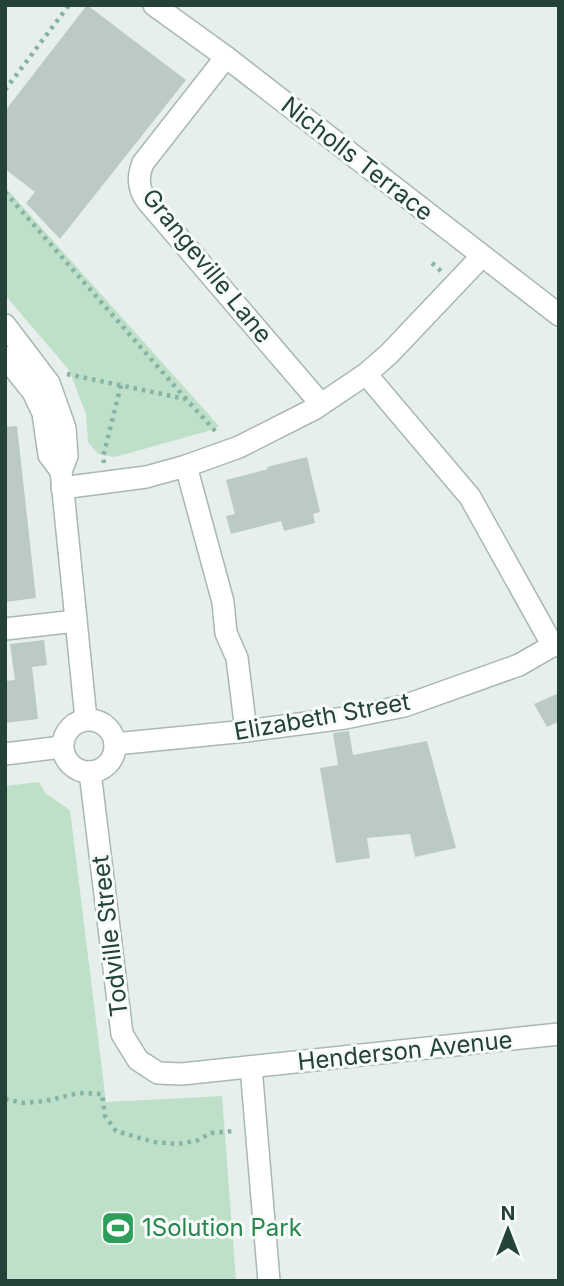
<svg xmlns="http://www.w3.org/2000/svg" width="564" height="1286" font-family="Inter,sans-serif">
  <rect width="100%" height="100%" fill="#e6efeb"/>
  <g fill="#bfe0c8">
    <polygon points="5,187 219,426 208,431 115,457 98,454 88,442 86,414 69,370 5,295"/>
    <polygon points="39,782 45,793 70,810 106,1102 222,1096 236,1281 5,1281 5,786"/>
  </g>
  <g fill="#bbcac4">
    <polygon points="87,5 186,80 60,239 26,203 35,192 5,169 5,111"/>
    <polygon points="17,426 36,598 5,602 5,427"/>
    <polygon points="307,457 320,512 313,514 315,523 284,531 281,521 231,534 226,516 235,514 226,480 268,469 267,467"/>
    <polygon points="44,640 47,665 32,667 38,719 5,723 5,681 15,680 10,644"/>
    <polygon points="559,693 559,721 547,727 534,704"/>
    <polygon points="349,731 353,755 427,741 456,848 415,857 410,834 367,838 370,858 336,863 320,768 338,765 333,733"/>
  </g>
  <g fill="none" stroke-linecap="round" stroke-linejoin="round">
    <g stroke="#a8b8b2" stroke-width="24">
      <g id="minor">
        <polyline points="154,5 226,57 559,315"/>
        <path d="M226,57L143,163C137,178 138,190 148,202L321,404"/>
        <polyline points="5,325 49,383 65,428 67,456 61,471 86,719"/>
        <polyline points="5,357 33,392 43,413 49,455 61,471"/>
        <polyline points="366,374 470,497 553,646"/>
        <polyline points="186,466 223,602 226,633 237,658 246,731"/>
        <polyline points="62,488 146,477 186,466 239,447 314,409 366,374 389,354 482,256"/>
        <polyline points="5,629 76,621"/>
        <circle cx="89" cy="746" r="26"/>
        <polyline points="115,744 246,731 345,718 404,706 519,665 559,642"/>
        <polyline points="5,754 62,747"/>
        <polyline points="90,772 122,1034 138,1060 158,1073 182,1074 559,1034"/>
        <polyline points="251,1067 269,1281"/>
      </g>
    </g>
    <g stroke="#86b3a5" stroke-width="4.5" stroke-dasharray="3.5 5" stroke-linecap="butt">
      <polyline points="5,90 69,5"/>
      <polyline points="5,192 186,399"/>
      <polyline points="432,263 442,272"/>
      <polyline points="67,374 186,399 217,433"/>
      <polyline points="104,463 103,457 121,385"/>
      <polyline points="5,1099 24,1103 45,1101 79,1093 102,1094 105,1116 116,1131 136,1137 155,1142 177,1144 196,1141 211,1133 234,1131"/>
    </g>
    <use href="#minor" stroke="#fff" stroke-width="21"/>
  </g>
  <defs>
    <g id="stadium-square" transform="scale(1.75)"><rect x="-9" y="-9" width="18" height="18" rx="4" fill="#2e9e5b" stroke="#f7fbf9"/><path d="M0-5a6.5 5 0 1 0 0 10a6.5 5 0 1 0 0-10ZM-3.5-1.8h7v3.6h-7Z" fill="#fff"/></g>
  </defs>
  <g fill-rule="evenodd">
    <use href="#stadium-square" x="118" y="1228"/>
  </g>
  <g text-anchor="middle" stroke-width="6" stroke-linejoin="round" paint-order="stroke">
    <g font-size="24" fill="#24423a" stroke="#f7fbf9">
      <text transform="translate(357 159) rotate(38)" y="8">Nicholls Terrace</text>
      <text transform="translate(207 266) rotate(51)" y="8">Grangeville Lane</text>
      <text transform="translate(322 717) rotate(-10)" y="8">Elizabeth Street</text>
      <text transform="translate(110 936) rotate(-97)" y="8">Todville Street</text>
      <text transform="translate(405 1051) rotate(-6)" y="8">Henderson Avenue</text>
    </g>
    <g font-size="24" fill="#27864d" stroke="#f7fbf9" text-anchor="start">
      <text x="142" y="1236">1Solution Park</text>
    </g>
  </g>
  <rect width="564" height="1286" fill="none" stroke="#24423a" stroke-width="14"/>
  <g transform="translate(508 1230)" stroke="#f7fbf9" stroke-width="5" paint-order="stroke">
  <path d="M0-5L12 26L0 18L-12 26Z" fill="#24423a"/>
  <text y="-10" font-size="19" font-weight="bold" text-anchor="middle" fill="#24423a">N</text>
  </g>
</svg>
